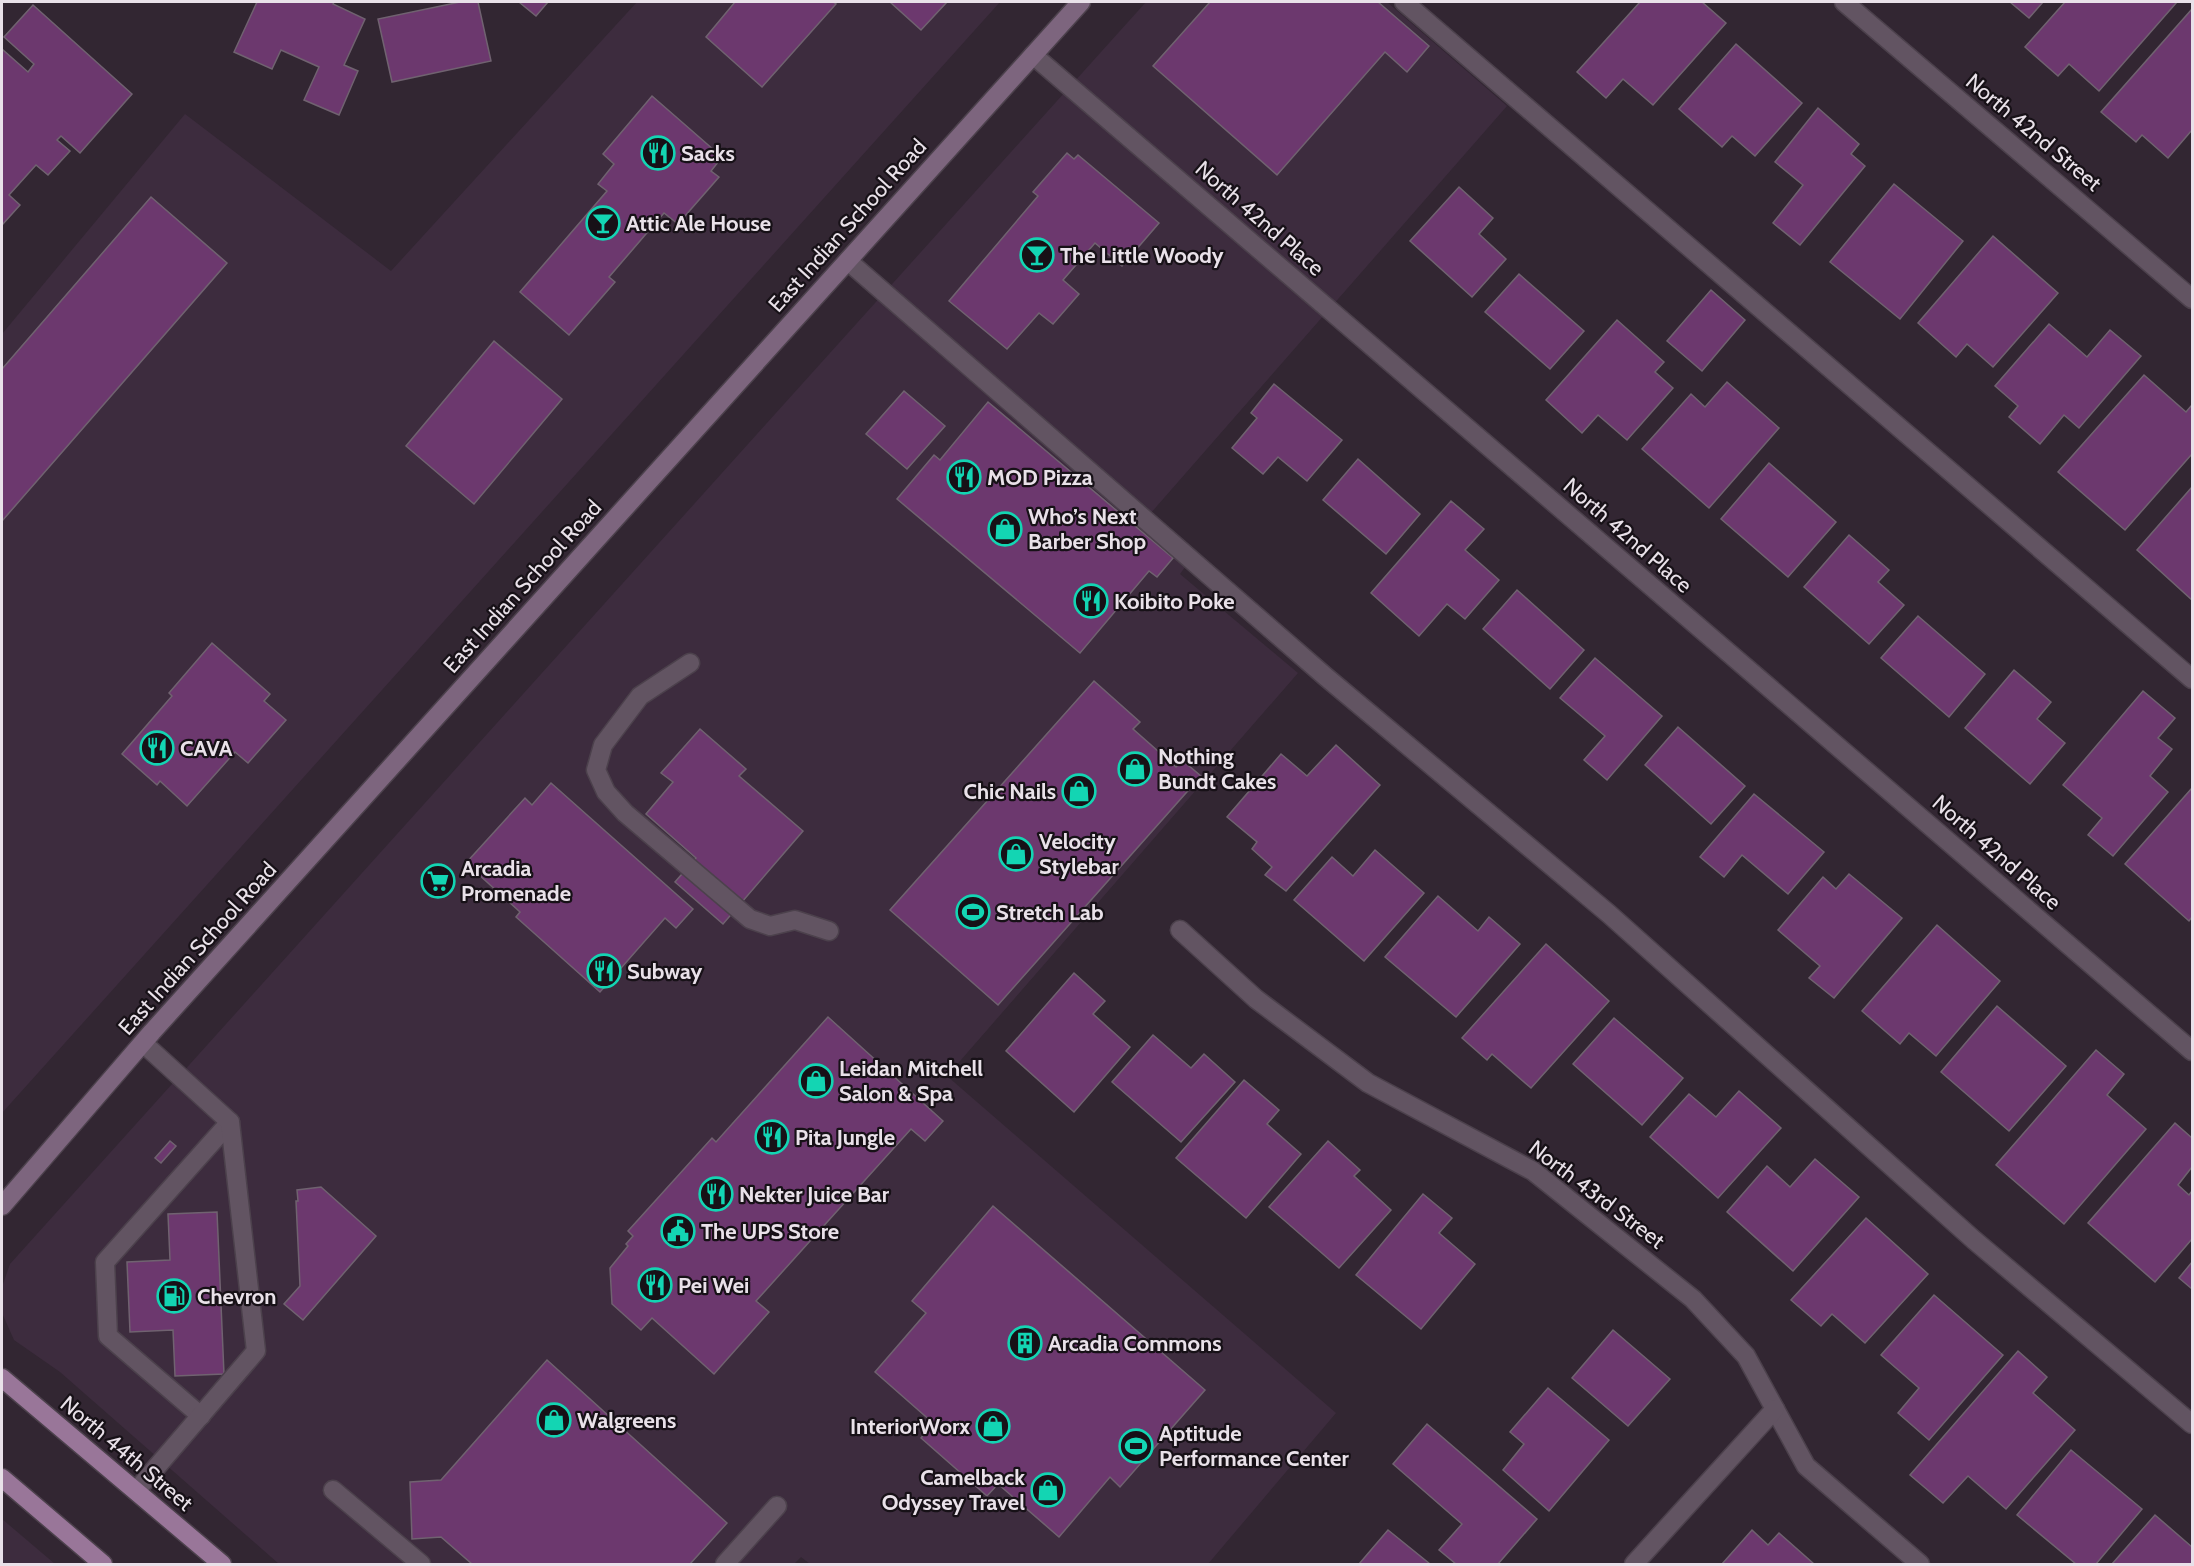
<svg xmlns="http://www.w3.org/2000/svg" width="2194" height="1566" font-family="Cabin,sans-serif">
  <rect width="100%" height="100%" fill="#322632"/>
  <g fill="#3d2c3e">
    <polygon points="637,2 1000,2 2,1113 2,334 185,114 391,271"/>
    <polygon points="1146,2 1387,2 1507,106 1143,522 1188,563 1180,574 1298,673 947,1076 1336,1413 1208,1564 810,1564 801,1557 794,1564 279,1564 60,1372 14,1340 2,1313 2,1287 10,1264"/>
    <polygon points="2,1519 55,1564 2,1564"/>
  </g>
  <g fill="#6c386e" stroke="#706270" stroke-width="1.5">
    <polygon points="257,2 334,2 333,4 365,19 344,65 358,71 339,115 304,100 319,67 281,50 272,69 234,52"/>
    <polygon points="460,2 478,2 491,61 392,82 378,19"/>
    <polygon points="519,2 548,2 536,16"/>
    <polygon points="735,2 833,2 836,4 762,87 706,37"/>
    <polygon points="890,2 947,2 921,30"/>
    <polygon points="1210,2 1378,2 1429,46 1407,72 1385,52 1277,175 1153,66"/>
    <polygon points="1640,2 1702,2 1726,23 1653,105 1623,79 1606,98 1577,72"/>
    <polygon points="2010,2 2043,2 2029,18"/>
    <polygon points="2065,2 2177,2 2099,91 2069,64 2058,76 2025,47"/>
    <polygon points="33,5 132,94 80,153 61,136 57,140 70,151 48,175 36,165 9,195 20,205 2,225 2,52 3,50 28,72 34,64 4,37"/>
    <polygon points="2192,9 2192,130 2168,158 2142,135 2136,142 2101,112"/>
    <polygon points="1736,44 1802,103 1755,156 1732,136 1722,147 1679,109"/>
    <polygon points="652,96 722,157 711,171 719,177 678,224 664,213 609,277 615,282 569,335 520,292 607,191 598,184 614,164 603,154"/>
    <polygon points="1818,108 1859,144 1851,154 1865,166 1800,245 1773,223 1803,185 1775,162"/>
    <polygon points="1067,153 1074,159 1078,155 1159,223 1122,266 1095,243 1063,280 1079,294 1053,324 1039,313 1007,349 949,301 1038,196 1033,192"/>
    <polygon points="1894,184 1963,241 1900,319 1830,262"/>
    <polygon points="1459,187 1493,218 1479,234 1506,259 1472,297 1410,241"/>
    <polygon points="151,197 227,263 2,521 2,369"/>
    <polygon points="1993,236 2058,293 1993,367 1967,344 1956,357 1918,323"/>
    <polygon points="1519,274 1584,331 1550,369 1485,312"/>
    <polygon points="1711,290 1745,320 1702,371 1667,341"/>
    <polygon points="1617,320 1664,362 1655,372 1673,388 1627,440 1598,415 1582,433 1546,400"/>
    <polygon points="2049,324 2087,357 2110,330 2141,356 2079,428 2064,415 2040,444 2009,417 2018,406 1995,386"/>
    <polygon points="494,341 562,399 474,504 406,446"/>
    <polygon points="2144,375 2186,412 2191,406 2192,407 2192,454 2125,530 2058,472"/>
    <polygon points="1727,382 1779,428 1709,508 1642,449 1691,394 1705,407"/>
    <polygon points="1274,384 1342,440 1307,481 1278,457 1263,474 1232,448 1257,418 1251,413"/>
    <polygon points="904,391 945,426 907,469 866,434"/>
    <polygon points="988,402 1173,558 1157,577 1149,571 1080,653 897,499 934,455 940,460"/>
    <polygon points="1358,459 1420,514 1386,554 1323,500"/>
    <polygon points="1769,463 1836,522 1788,577 1721,519"/>
    <polygon points="2192,487 2192,600 2137,550"/>
    <polygon points="1451,501 1484,529 1465,550 1499,580 1465,619 1447,604 1419,636 1371,593"/>
    <polygon points="1849,535 1889,570 1878,582 1904,605 1869,644 1804,587"/>
    <polygon points="1517,590 1584,650 1550,689 1483,629"/>
    <polygon points="1918,616 1985,674 1949,717 1881,658"/>
    <polygon points="212,643 270,694 264,701 286,720 248,763 235,752 187,806 160,781 157,785 122,754 172,696 169,693"/>
    <polygon points="1595,658 1662,716 1607,780 1584,760 1605,736 1560,698"/>
    <polygon points="2014,670 2051,702 2037,719 2065,743 2030,784 1965,728"/>
    <polygon points="1094,681 1140,722 1133,729 1176,767 1182,760 1201,776 998,1005 890,910"/>
    <polygon points="2143,691 2175,718 2158,738 2172,749 2150,776 2168,792 2113,856 2088,835 2102,818 2063,785"/>
    <polygon points="1678,727 1745,786 1711,824 1645,765"/>
    <polygon points="700,729 746,769 739,776 803,831 723,924 675,882 696,858 646,814 673,782 661,773"/>
    <polygon points="1336,745 1380,785 1286,891 1265,875 1272,867 1252,849 1257,842 1227,817 1281,754 1307,776"/>
    <polygon points="551,783 693,909 676,928 665,918 600,992 516,917 520,912 466,863 525,798 532,805"/>
    <polygon points="2192,788 2192,917 2189,921 2125,864"/>
    <polygon points="1754,794 1824,852 1788,894 1742,855 1724,877 1700,857"/>
    <polygon points="1375,850 1424,893 1364,961 1294,900 1332,857 1353,876"/>
    <polygon points="1849,874 1902,918 1834,998 1809,978 1820,966 1778,930 1823,877 1836,889"/>
    <polygon points="1438,896 1478,931 1489,917 1520,944 1456,1017 1385,957"/>
    <polygon points="1937,925 2000,981 1936,1056 1909,1033 1900,1044 1862,1011"/>
    <polygon points="1546,944 1609,1001 1531,1088 1492,1054 1487,1060 1462,1038"/>
    <polygon points="1074,973 1105,1001 1093,1014 1130,1047 1074,1112 1006,1051"/>
    <polygon points="1997,1006 2066,1066 2009,1131 1941,1072"/>
    <polygon points="828,1017 943,1121 925,1141 911,1129 756,1301 769,1312 714,1374 652,1318 641,1330 612,1304 610,1268 628,1246 626,1244 633,1236 628,1231 712,1138 716,1142"/>
    <polygon points="1614,1018 1683,1078 1642,1125 1573,1064"/>
    <polygon points="1153,1035 1191,1068 1204,1054 1235,1082 1181,1142 1112,1082"/>
    <polygon points="2096,1050 2124,1074 2107,1095 2146,1129 2064,1224 1996,1165"/>
    <polygon points="1244,1080 1279,1110 1267,1124 1301,1154 1246,1218 1176,1158"/>
    <polygon points="1739,1091 1781,1128 1718,1198 1650,1137 1689,1094 1716,1117"/>
    <polygon points="2175,1123 2192,1138 2192,1167 2178,1185 2189,1195 2192,1191 2192,1239 2155,1282 2088,1223"/>
    <polygon points="170,1141 176,1146 161,1163 155,1158"/>
    <polygon points="1328,1141 1360,1170 1354,1176 1391,1210 1339,1268 1269,1207"/>
    <polygon points="1815,1159 1859,1197 1793,1271 1727,1212 1767,1166 1790,1187"/>
    <polygon points="321,1187 376,1236 303,1320 284,1304 300,1286 296,1201 298,1201 297,1190"/>
    <polygon points="1423,1194 1452,1218 1439,1233 1475,1264 1421,1329 1356,1275"/>
    <polygon points="993,1206 1205,1390 1120,1487 1110,1477 1059,1537 998,1484 987,1496 921,1438 933,1423 875,1372 926,1313 912,1301"/>
    <polygon points="217,1212 224,1374 175,1376 173,1330 130,1332 127,1262 170,1260 168,1214"/>
    <polygon points="1866,1218 1928,1274 1865,1343 1832,1314 1821,1326 1791,1300"/>
    <polygon points="2192,1262 2192,1289 2179,1278"/>
    <polygon points="1934,1295 2003,1355 1929,1440 1898,1413 1919,1388 1881,1355"/>
    <polygon points="1613,1330 1670,1379 1628,1426 1572,1378"/>
    <polygon points="2018,1351 2047,1377 2033,1393 2075,1430 2006,1509 1968,1476 1943,1503 1910,1475"/>
    <polygon points="547,1360 727,1523 690,1564 472,1564 441,1537 412,1539 410,1482 441,1480"/>
    <polygon points="1548,1388 1609,1440 1549,1511 1503,1470 1524,1444 1510,1432"/>
    <polygon points="1427,1424 1537,1519 1498,1564 1456,1564 1439,1550 1462,1524 1393,1464"/>
    <polygon points="2071,1450 2142,1509 2096,1564 2076,1564 2017,1515"/>
    <polygon points="2155,1515 2192,1547 2192,1564 2112,1564"/>
    <polygon points="1388,1530 1430,1564 1359,1564"/>
    <polygon points="1752,1530 1768,1545 1779,1533 1814,1564 1722,1564"/>
  </g>
  <g fill="none" stroke-linecap="round" stroke-linejoin="round">
    <g stroke="#4c414c" stroke-width="21">
      <g id="service">
        <polyline points="1404,2 2192,679"/>
        <polyline points="848,261 1326,677 1609,914 1974,1240 2192,1424"/>
        <polyline points="690,663 640,696 603,745 596,770 606,792 625,813 750,919 770,926 795,920 829,931"/>
        <polyline points="201,1416 108,1336 105,1262 230,1122"/>
        <polyline points="333,1490 421,1564"/>
        <polyline points="136,1491 256,1351 230,1122 143,1043"/>
        <polyline points="725,1564 777,1506"/>
      </g>
    </g>
    <g stroke="#4c414c" stroke-width="21">
      <g id="minor">
        <polyline points="1844,2 2192,299"/>
        <polyline points="1033,55 2192,1051"/>
        <polyline points="1180,930 1256,999 1368,1083 1533,1171 1693,1299 1746,1356 1806,1466 1920,1564"/>
        <polyline points="1634,1564 1775,1409"/>
      </g>
    </g>
    <g stroke="#4c414c" stroke-width="21">
      <polyline id="secondary" points="2,1206 152,1032 1081,2"/>
    </g>
    <g stroke="#4c414c" stroke-width="21">
      <g id="primary">
        <polyline points="2,1378 222,1564"/>
        <polyline points="2,1478 103,1564"/>
      </g>
    </g>
    <use href="#service" stroke="#625462" stroke-width="18"/>
    <use href="#minor" stroke="#625462" stroke-width="18"/>
    <use href="#secondary" stroke="#7d657e" stroke-width="18"/>
    <use href="#primary" stroke="#997699" stroke-width="18"/>
  </g>
  <defs>
    <g id="restaurant-ring" transform="scale(1.725)"><circle r="9.5" fill="#171117" stroke="#13d5b3" stroke-width="1.5"/><path d="M-5-6h1v4h1v-4h1v4h1v-4h1v5L-1.5 .5V6h-2V.5L-5-1ZM5-6V6H3V1.5H1.5Q1.5-4 5-6Z" fill="#13d5b3"/></g>
    <g id="bar-ring" transform="scale(1.725)"><circle r="9.5" fill="#171117" stroke="#13d5b3" stroke-width="1.5"/><path d="M-6-5H6L.8 .8V4.5H3.5V6h-7V4.5H-.8V.8Z" fill="#13d5b3"/></g>
    <g id="shop-ring" transform="scale(1.725)"><circle r="9.5" fill="#171117" stroke="#13d5b3" stroke-width="1.5"/><path d="M-5-2.5h2.3a2.7 3.5 0 0 1 5.4 0H5L5.5 6h-11ZM-1.5-2.5h3a1.5 2.3 0 0 0-3 0Z" fill="#13d5b3"/></g>
    <g id="supermarket-ring" transform="scale(1.725)"><circle r="9.5" fill="#171117" stroke="#13d5b3" stroke-width="1.5"/><path d="M-6-5.5h2.5l.6 2H6L4.5 2H-2.5L-4.4-4H-6ZM-1.5 3.2a1.3 1.3 0 1 0 .1 0ZM3 3.2a1.3 1.3 0 1 0 .1 0Z" fill="#13d5b3"/></g>
    <g id="stadium-ring" transform="scale(1.725)"><circle r="9.5" fill="#171117" stroke="#13d5b3" stroke-width="1.5"/><path d="M0-5a6.5 5 0 1 0 0 10a6.5 5 0 1 0 0-10ZM-3.5-1.8h7v3.6h-7Z" fill="#13d5b3"/></g>
    <g id="civic-ring" transform="scale(1.725)"><circle r="9.5" fill="#171117" stroke="#13d5b3" stroke-width="1.5"/><path d="M-.6-6.5H3V-4.5H.6V-3L4-1V1h2V6H-6V1h2V-1L-.6-3ZM-1.2 2.5V6h2.4V2.5Z" fill="#13d5b3"/></g>
    <g id="fuel-ring" transform="scale(1.725)"><circle r="9.5" fill="#171117" stroke="#13d5b3" stroke-width="1.5"/><path d="M-5.5-6h7V0h2V4h1.3V-2.5L3-4.5l.8-.8L6-3V5H2.5V1h-1V6h-7ZM-4.2-4.7v3.2H.2V-4.7Z" fill="#13d5b3"/></g>
    <g id="building-ring" transform="scale(1.725)"><circle r="9.5" fill="#171117" stroke="#13d5b3" stroke-width="1.5"/><path d="M-4-6H4V6H1V3H-1V6H-4ZM-2.5-4.3h1.7v1.8h-1.7ZM.8-4.3h1.7v1.8H.8ZM-2.5-1h1.7V.8h-1.7ZM.8-1h1.7V.8H.8Z" fill="#13d5b3"/></g>
  </defs>
  <g fill-rule="evenodd">
    <use href="#restaurant-ring" x="658" y="153"/>
    <use href="#bar-ring" x="603" y="223"/>
    <use href="#bar-ring" x="1037" y="255"/>
    <use href="#restaurant-ring" x="964" y="477"/>
    <use href="#shop-ring" x="1005" y="529"/>
    <use href="#restaurant-ring" x="1091" y="601"/>
    <use href="#restaurant-ring" x="157" y="748"/>
    <use href="#shop-ring" x="1135" y="769"/>
    <use href="#shop-ring" x="1079" y="791"/>
    <use href="#shop-ring" x="1016" y="854"/>
    <use href="#supermarket-ring" x="438" y="881"/>
    <use href="#stadium-ring" x="973" y="912"/>
    <use href="#restaurant-ring" x="604" y="971"/>
    <use href="#shop-ring" x="816" y="1081"/>
    <use href="#restaurant-ring" x="772" y="1137"/>
    <use href="#restaurant-ring" x="716" y="1194"/>
    <use href="#civic-ring" x="678" y="1231"/>
    <use href="#restaurant-ring" x="655" y="1285"/>
    <use href="#fuel-ring" x="174" y="1296"/>
    <use href="#building-ring" x="1025" y="1343"/>
    <use href="#shop-ring" x="554" y="1420"/>
    <use href="#shop-ring" x="993" y="1426"/>
    <use href="#stadium-ring" x="1136" y="1446"/>
    <use href="#shop-ring" x="1048" y="1490"/>
  </g>
  <g text-anchor="middle" stroke-width="4.5" stroke-linejoin="round" paint-order="stroke">
    <g font-size="22" fill="#e9e1e9" stroke="#171117">
      <text transform="translate(2034 132) rotate(40)" y="8">North 42nd Street</text>
      <text transform="translate(1260 218) rotate(41)" y="8">North 42nd Place</text>
      <text transform="translate(847 225) rotate(-48)" y="8">East Indian School Road</text>
      <text transform="translate(1628 535) rotate(41)" y="8">North 42nd Place</text>
      <text transform="translate(522 586) rotate(-48)" y="8">East Indian School Road</text>
      <text transform="translate(1997 852) rotate(41)" y="8">North 42nd Place</text>
      <text transform="translate(197 948) rotate(-48)" y="8">East Indian School Road</text>
      <text transform="translate(1597 1194) rotate(37)" y="8">North 43rd Street</text>
      <text transform="translate(127 1453) rotate(40)" y="8">North 44th Street</text>
    </g>
    <g font-size="22" font-weight="bold" fill="#e9e1e9" stroke="#171117" text-anchor="start">
      <text x="681" y="161">Sacks</text>
      <text x="626" y="231">Attic Ale House</text>
      <text x="1060" y="263">The Little Woody</text>
      <text x="987" y="485">MOD Pizza</text>
      <text x="1028" y="524">Who’s Next<tspan x="1028" dy="25">Barber Shop</tspan></text>
      <text x="1114" y="609">Koibito Poke</text>
      <text x="180" y="756">CAVA</text>
      <text x="1158" y="764">Nothing<tspan x="1158" dy="25">Bundt Cakes</tspan></text>
      <text x="1056" y="799" text-anchor="end">Chic Nails</text>
      <text x="1039" y="849">Velocity<tspan x="1039" dy="25">Stylebar</tspan></text>
      <text x="461" y="876">Arcadia<tspan x="461" dy="25">Promenade</tspan></text>
      <text x="996" y="920">Stretch Lab</text>
      <text x="627" y="979">Subway</text>
      <text x="839" y="1076">Leidan Mitchell<tspan x="839" dy="25">Salon &amp; Spa</tspan></text>
      <text x="795" y="1145">Pita Jungle</text>
      <text x="739" y="1202">Nekter Juice Bar</text>
      <text x="701" y="1239">The UPS Store</text>
      <text x="678" y="1293">Pei Wei</text>
      <text x="197" y="1304">Chevron</text>
      <text x="1048" y="1351">Arcadia Commons</text>
      <text x="577" y="1428">Walgreens</text>
      <text x="970" y="1434" text-anchor="end">InteriorWorx</text>
      <text x="1159" y="1441">Aptitude<tspan x="1159" dy="25">Performance Center</tspan></text>
      <text x="1025" y="1485" text-anchor="end">Camelback<tspan x="1025" dy="25">Odyssey Travel</tspan></text>
    </g>
  </g>
  <rect width="2194" height="1566" fill="none" stroke="#e9e1e9" stroke-width="6"/>
</svg>
